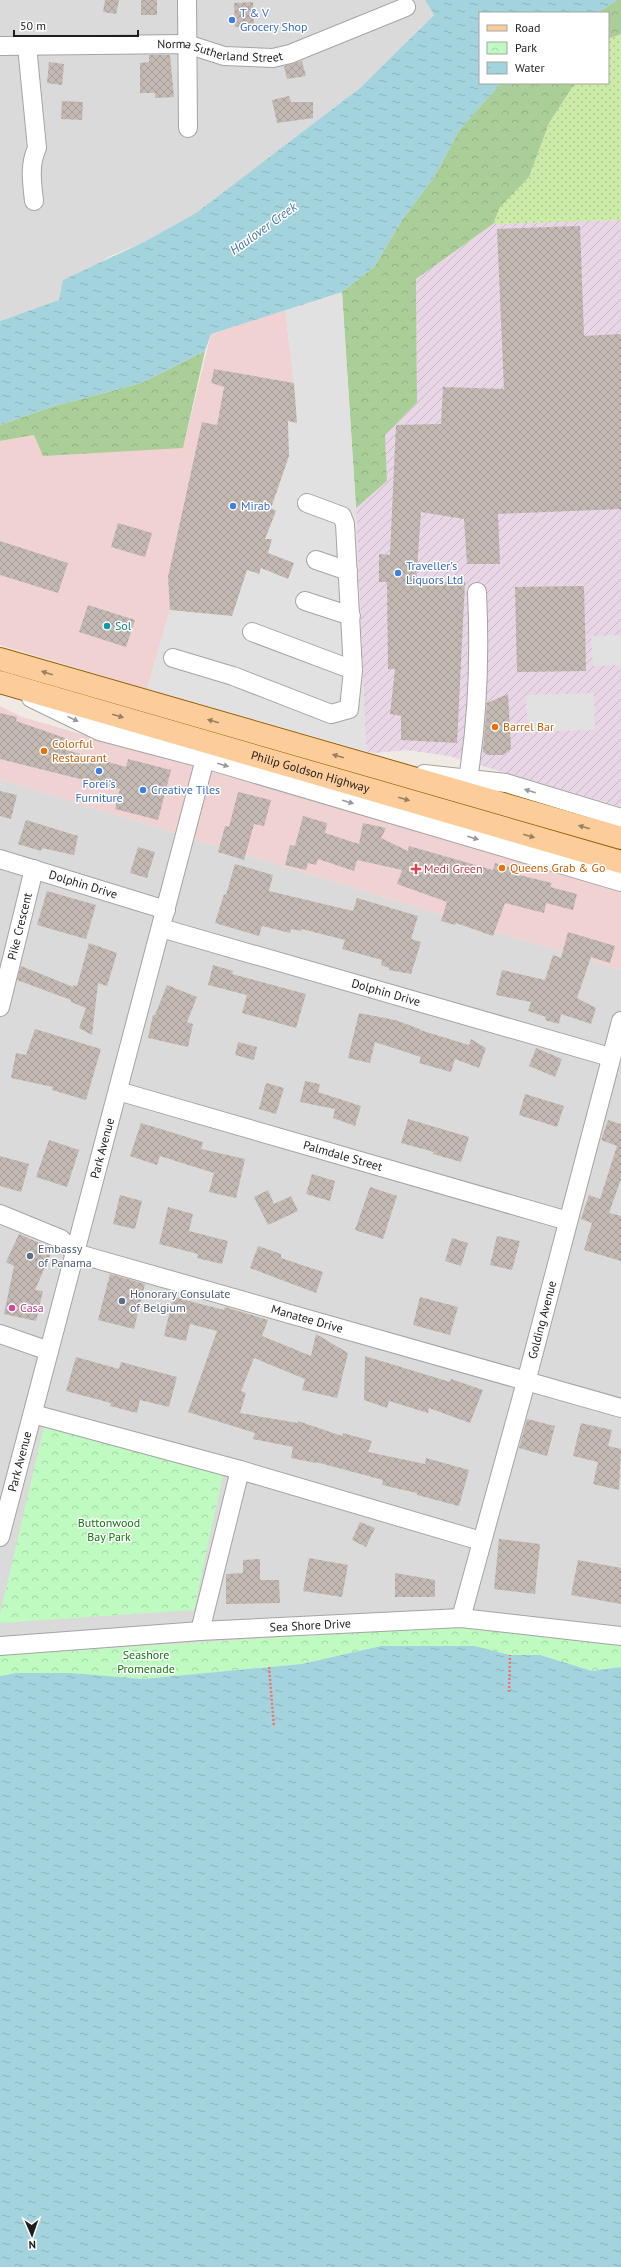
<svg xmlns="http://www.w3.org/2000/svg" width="621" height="2267" font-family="'PT Sans',sans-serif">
  <defs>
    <pattern id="industrial-furrows" width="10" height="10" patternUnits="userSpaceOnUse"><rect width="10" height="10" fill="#e8d5e5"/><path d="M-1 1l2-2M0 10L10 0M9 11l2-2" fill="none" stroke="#c7b6c4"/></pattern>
    <pattern id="grass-dots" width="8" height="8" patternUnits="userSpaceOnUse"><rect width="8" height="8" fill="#cceaa8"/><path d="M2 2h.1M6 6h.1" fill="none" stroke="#afc890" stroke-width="1.8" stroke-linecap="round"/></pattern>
    <pattern id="forest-crowns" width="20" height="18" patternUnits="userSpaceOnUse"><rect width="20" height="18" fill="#aace97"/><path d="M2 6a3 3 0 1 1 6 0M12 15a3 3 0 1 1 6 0" fill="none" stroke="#92b082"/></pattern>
    <pattern id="park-crowns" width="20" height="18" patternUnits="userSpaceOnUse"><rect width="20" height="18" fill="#bffac1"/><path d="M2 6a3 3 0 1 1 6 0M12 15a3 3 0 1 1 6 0" fill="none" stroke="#a4d6a5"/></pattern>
    <pattern id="water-ripples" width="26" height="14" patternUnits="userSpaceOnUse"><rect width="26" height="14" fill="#a3d3dd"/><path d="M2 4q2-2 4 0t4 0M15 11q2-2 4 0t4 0" fill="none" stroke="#8cb5bd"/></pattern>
    <pattern id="building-cross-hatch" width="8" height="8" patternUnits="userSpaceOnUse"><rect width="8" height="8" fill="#c3b9b2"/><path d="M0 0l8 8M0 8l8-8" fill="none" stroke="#a79f99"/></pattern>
  </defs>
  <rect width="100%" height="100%" fill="#efeae3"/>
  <g fill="#dbdada">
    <polygon points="0,0 425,0 434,15 360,88 196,213 144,242 108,257 59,300 0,321"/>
    <polygon points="0,779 621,970 621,1646 463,1626 0,1655"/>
  </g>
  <g fill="#f0d2d2">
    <polygon points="285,310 294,383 214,369 211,383 224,387 217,425 202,422 170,610 147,689 0,645 0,441 34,435 183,448 211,334"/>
    <polygon points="0,706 22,717 621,890 621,970 0,779"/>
  </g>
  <polygon fill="url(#industrial-furrows)" points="621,220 621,807 449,756 406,750 374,753 366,751 356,508 387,481 385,435 417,402 416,279 493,224"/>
  <polygon fill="url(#grass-dots)" points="621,34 621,220 493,224 500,207 529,177 549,123 575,83 608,83 608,39"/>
  <g fill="url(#forest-crowns)">
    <polygon points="617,0 621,0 621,34 608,39 608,13 597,13"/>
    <polygon points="501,83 575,83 549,123 529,177 500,207 493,224 416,279 417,402 385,435 387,481 356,508 342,292 374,267 402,220 434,177 460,129"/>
    <polygon points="205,351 183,448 43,456 34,435 0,441 0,425 51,407 141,383"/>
  </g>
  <g fill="url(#park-crowns)">
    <polygon points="45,1422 223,1475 194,1610 0,1623 0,1614"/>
    <polygon points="463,1626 621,1646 621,1667 592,1671 540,1655 510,1655 474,1646 381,1646 302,1664 143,1679 71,1673 16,1673 0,1676 0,1655"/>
  </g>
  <g fill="#e1e1e1">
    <polygon points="342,292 356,508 366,751 147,689 170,610 232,616 247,570 258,574 261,568 288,579 293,563 268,553 272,539 265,539 276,511 271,508 289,456 288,421 297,423 294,383 285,310"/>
    <polygon points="621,635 621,665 593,666 591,636"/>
    <polygon points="594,693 595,730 528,732 526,695"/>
  </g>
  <g fill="url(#water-ripples)">
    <polygon points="425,0 617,0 597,13 480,13 480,83 501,83 460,129 434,177 402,220 374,267 342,292 211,334 205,351 141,383 51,407 0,425 0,321 59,300 63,280 144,242 196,213 360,88 434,15"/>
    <polygon points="381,1646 474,1646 510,1655 540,1655 592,1671 621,1667 621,2267 0,2267 0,1676 16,1673 71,1673 143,1679 302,1664"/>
  </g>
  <g fill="url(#building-cross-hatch)">
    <polygon points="105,0 119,0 116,14 103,12"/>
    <rect x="141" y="0" width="16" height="15"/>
    <polygon points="253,2 254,27 235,27 234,3"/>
    <polygon points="149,55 170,55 174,97 155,98 155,93 140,93 140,63 149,62"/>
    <polygon points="302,61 306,76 287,79 284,66"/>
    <polygon points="49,62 64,64 62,85 47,83"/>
    <polygon points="289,96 291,102 313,102 313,118 277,123 272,100"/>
    <polygon points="62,101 83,102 82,120 61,119"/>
    <polygon points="580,226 584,336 621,334 621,509 498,514 500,564 467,564 464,519 421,512 416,582 465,582 457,743 401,740 401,716 390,714 395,669 388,669 387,582 379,582 379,554 390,555 396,425 441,424 443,387 504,389 497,229"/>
    <polygon points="214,369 294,383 297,423 288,421 289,456 271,508 276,511 265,539 272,539 268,553 294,563 288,579 261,568 259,574 247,570 232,616 170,610 168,577 202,422 217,425 224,387 211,383"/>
    <polygon points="118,523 152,533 145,557 111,547"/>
    <polygon points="0,541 68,563 58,593 0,575"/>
    <polygon points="584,586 586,671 517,672 515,587"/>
    <polygon points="88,605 135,620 126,647 79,632"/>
    <polygon points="508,694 511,749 503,755 488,755 483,752 483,750 487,703"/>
    <polygon points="0,713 17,717 16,721 68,739 66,750 126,767 128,759 171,770 158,820 115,809 120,789 0,759"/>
    <polygon points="0,791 17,795 11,819 0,816"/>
    <polygon points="238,792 271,800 264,826 254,824 244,860 218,852 225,826 229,827"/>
    <polygon points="303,816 327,823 325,833 359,844 363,823 386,828 381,838 408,851 409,846 493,870 495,863 521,871 519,875 552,883 550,887 577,894 573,910 546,903 544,913 505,903 493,936 456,923 455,925 441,921 447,902 397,884 402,870 357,860 354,871 318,859 316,865 308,863 306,870 285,865 290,845 295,846"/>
    <polygon points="26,820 78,836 74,855 42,848 41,851 18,844"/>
    <polygon points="138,847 155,852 147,878 130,873"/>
    <polygon points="235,864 273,875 269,891 353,911 357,898 418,916 411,939 421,942 411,974 389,970 389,968 381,965 382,960 342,949 345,940 302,929 301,931 291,929 290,933 262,926 259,936 215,923 224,894 226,895"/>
    <polygon points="47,891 96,905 86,939 37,925"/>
    <polygon points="568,932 615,946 610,963 591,957 577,998 596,1008 591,1024 561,1014 559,1024 545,1020 546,1017 528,1011 531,1002 496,995 502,970 545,980 553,955 561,958"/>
    <polygon points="89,943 117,953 107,986 98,983 92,1035 79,1028 86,1008 71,1002 71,1000 17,980 21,966 73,987 73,985 77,986"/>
    <polygon points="213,965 233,971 232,974 306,994 296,1028 242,1013 247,995 208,985"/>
    <polygon points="167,985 197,997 187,1022 193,1024 188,1047 148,1038 153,1015 155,1015"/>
    <polygon points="359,1013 395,1020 420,1029 420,1030 469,1045 471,1039 486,1048 479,1068 455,1059 451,1072 419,1063 421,1057 375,1042 370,1063 348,1058"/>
    <polygon points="35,1029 101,1049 86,1100 52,1090 53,1087 11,1078 16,1053 26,1055"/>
    <polygon points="238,1042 257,1047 254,1060 235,1055"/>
    <polygon points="536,1048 562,1059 555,1077 529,1066"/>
    <polygon points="305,1081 320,1084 318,1092 361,1106 355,1126 333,1118 335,1109 300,1102"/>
    <polygon points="266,1083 284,1088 276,1114 259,1109"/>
    <polygon points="525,1094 564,1106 557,1127 519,1115"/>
    <polygon points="408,1119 469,1137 461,1162 433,1154 434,1152 401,1143"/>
    <polygon points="608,1120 621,1124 621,1179 609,1213 621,1216 621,1261 584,1250 592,1223 581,1219 589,1195 600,1199 617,1146 601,1140"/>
    <polygon points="141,1123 203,1142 201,1149 245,1159 236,1198 209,1192 214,1173 160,1156 157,1165 130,1156"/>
    <polygon points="49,1140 79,1150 67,1187 36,1177"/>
    <polygon points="0,1156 29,1164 21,1192 0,1186"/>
    <polygon points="312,1174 335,1181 330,1201 306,1194"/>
    <polygon points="370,1187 397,1196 383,1239 355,1230"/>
    <polygon points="268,1190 274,1204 291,1196 298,1211 268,1225 254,1197"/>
    <polygon points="120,1195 142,1201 135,1229 113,1224"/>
    <polygon points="168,1207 193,1214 189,1231 228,1241 222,1264 197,1258 198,1254 159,1244"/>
    <polygon points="19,1234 53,1249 35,1290 43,1291 36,1321 4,1314 14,1266 6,1262"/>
    <polygon points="497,1236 520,1241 512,1270 490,1265"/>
    <polygon points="452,1238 468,1243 461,1266 445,1261"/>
    <polygon points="258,1246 281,1254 281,1258 323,1272 316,1293 250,1268"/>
    <polygon points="110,1274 145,1284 134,1329 98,1320"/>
    <polygon points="173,1297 224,1310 225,1307 268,1320 262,1336 311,1356 316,1334 348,1353 337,1398 302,1390 305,1379 254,1358 241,1391 246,1393 240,1413 298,1423 298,1421 342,1436 343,1433 372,1441 368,1452 425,1464 426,1458 469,1470 459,1506 417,1495 417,1493 382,1485 383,1480 316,1462 316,1463 291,1458 293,1447 253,1439 255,1433 188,1412 217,1331 190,1324 186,1341 164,1336"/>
    <polygon points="420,1297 458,1307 450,1335 413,1325"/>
    <polygon points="365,1356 450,1382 451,1379 483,1390 470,1423 429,1408 428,1413 389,1401 387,1408 364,1400"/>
    <polygon points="76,1357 119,1369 121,1362 177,1377 169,1407 140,1400 137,1413 110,1406 111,1403 66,1391"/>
    <polygon points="527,1419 555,1426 547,1456 519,1448"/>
    <polygon points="581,1423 612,1430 608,1446 621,1449 619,1490 593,1484 598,1462 573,1456"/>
    <polygon points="360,1522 375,1528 366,1547 352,1540"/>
    <polygon points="499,1539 540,1544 535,1594 494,1589"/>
    <polygon points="309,1558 348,1565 342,1597 303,1591"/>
    <polygon points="260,1559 260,1580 279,1580 280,1603 226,1604 226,1574 243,1573 243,1560"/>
    <polygon points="578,1560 621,1568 621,1604 571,1595"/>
    <polygon points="395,1573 435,1580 435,1597 395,1597"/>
  </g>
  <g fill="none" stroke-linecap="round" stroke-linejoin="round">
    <g stroke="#a4a4a4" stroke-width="20">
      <g id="minor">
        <polyline points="187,0 188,128"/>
        <path id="s1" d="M0,46L187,44L224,56L273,58L290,54L406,7"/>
        <path d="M27,46L37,148C29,165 32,182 34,201"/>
        <polyline points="316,560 348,571"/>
        <polyline points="305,601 351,616"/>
        <polyline points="252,632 353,670"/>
        <polyline points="173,658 233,676 331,714 349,709 353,670 345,524 342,516 307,503"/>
        <polyline points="31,698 99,731 205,759 621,882"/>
        <polyline points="424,774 506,783 621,818"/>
        <path d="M468,779C478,717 480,655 477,592"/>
        <path id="s2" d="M0,859L166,910"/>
        <path id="s3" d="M161,928L610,1057"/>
        <path id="s4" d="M0,1007L34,869"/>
        <path id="s5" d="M118,1091L568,1221"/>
        <path id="s6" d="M0,1214L61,1239L75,1253L621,1408"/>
        <polyline points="0,1334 49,1351"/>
        <polyline points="33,1414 240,1470 481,1541"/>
        <path id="s7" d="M0,1537L205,759"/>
        <path id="s8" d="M461,1618L526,1382L621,1021"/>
        <polyline points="200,1631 240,1470"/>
        <path id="s9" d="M0,1646L200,1631L461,1618L621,1636"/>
      </g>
    </g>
    <g stroke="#975d00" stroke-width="24">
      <g id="major">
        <polyline points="0,659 621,838"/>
        <path id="s10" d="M0,682L621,862"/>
      </g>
    </g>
    <g stroke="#fb7068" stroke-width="2.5" stroke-dasharray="2 2" stroke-linecap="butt">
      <polyline points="269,1667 274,1727"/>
      <polyline points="509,1692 510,1655"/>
    </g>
    <use href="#minor" stroke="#fff" stroke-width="18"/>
    <use href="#major" stroke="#fccd9a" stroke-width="22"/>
  </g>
  <defs><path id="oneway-solid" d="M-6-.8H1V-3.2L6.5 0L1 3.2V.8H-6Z"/></defs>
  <g fill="#987e62">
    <use href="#oneway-solid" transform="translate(47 673) rotate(-163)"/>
    <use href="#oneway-solid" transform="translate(118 716) rotate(16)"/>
    <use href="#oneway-solid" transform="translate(213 721) rotate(-164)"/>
    <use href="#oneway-solid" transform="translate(338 756) rotate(-164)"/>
    <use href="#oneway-solid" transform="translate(404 799) rotate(16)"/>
    <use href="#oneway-solid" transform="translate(584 827) rotate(-164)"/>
    <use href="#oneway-solid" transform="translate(529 836) rotate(16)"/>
  </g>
  <g fill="#999">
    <use href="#oneway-solid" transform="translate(73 719) rotate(26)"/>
    <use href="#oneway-solid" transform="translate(223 765) rotate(16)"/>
    <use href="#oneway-solid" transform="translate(530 791) rotate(-163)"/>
    <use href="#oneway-solid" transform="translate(348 802) rotate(16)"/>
    <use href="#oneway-solid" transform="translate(473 838) rotate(16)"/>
  </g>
  <g fill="#3f7fe0" stroke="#fff" stroke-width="1.5">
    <circle cx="232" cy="20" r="4"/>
    <circle cx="233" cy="506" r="4"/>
    <circle cx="398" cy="573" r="4"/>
    <circle cx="99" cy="771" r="4"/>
    <circle cx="143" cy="790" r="4"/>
  </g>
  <circle fill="#0f9aa8" stroke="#fff" stroke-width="1.5" cx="107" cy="626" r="4"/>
  <g fill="#e8710a" stroke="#fff" stroke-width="1.5">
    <circle cx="495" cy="727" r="4"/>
    <circle cx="44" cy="751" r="4"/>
    <circle cx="502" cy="868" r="4"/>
  </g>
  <path fill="#e0444e" stroke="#fff" stroke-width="1.5" d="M414 863h4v4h4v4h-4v4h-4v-4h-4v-4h4z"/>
  <g fill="#5c6f8a" stroke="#fff" stroke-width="1.5">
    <circle cx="30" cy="1256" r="4"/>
    <circle cx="122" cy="1301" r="4"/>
  </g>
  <circle fill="#d1479c" stroke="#fff" stroke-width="1.5" cx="12" cy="1308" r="4"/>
  <g text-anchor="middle" stroke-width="3" stroke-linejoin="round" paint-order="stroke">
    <g font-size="12" fill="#366cbe" stroke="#fff" text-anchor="start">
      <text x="240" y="17">T &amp; V<tspan x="240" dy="14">Grocery Shop</tspan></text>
      <text x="241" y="510">Mirab</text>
      <text x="406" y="570">Traveller's<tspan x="406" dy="14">Liquors Ltd</tspan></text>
      <text x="99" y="788" text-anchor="middle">Forei's<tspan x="99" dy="14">Furniture</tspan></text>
      <text x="151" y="794">Creative Tiles</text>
    </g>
    <g font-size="12" fill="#1d1d1d" stroke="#fff">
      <text dy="4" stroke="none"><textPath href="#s1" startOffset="221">Norma Sutherland Street</textPath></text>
      <text dy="4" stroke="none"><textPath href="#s10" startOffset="323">Philip Goldson Highway</textPath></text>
      <text dy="4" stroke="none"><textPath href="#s2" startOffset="87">Dolphin Drive</textPath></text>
      <text dy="4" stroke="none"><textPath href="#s4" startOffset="83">Pike Crescent</textPath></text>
      <text dy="4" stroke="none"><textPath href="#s3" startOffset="234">Dolphin Drive</textPath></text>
      <text dy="4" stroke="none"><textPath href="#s7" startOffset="402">Park Avenue</textPath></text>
      <text dy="4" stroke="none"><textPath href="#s5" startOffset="234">Palmdale Street</textPath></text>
      <text dy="4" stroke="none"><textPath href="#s6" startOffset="327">Manatee Drive</textPath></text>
      <text dy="4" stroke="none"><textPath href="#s8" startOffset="309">Golding Avenue</textPath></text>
      <text dy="4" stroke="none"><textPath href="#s7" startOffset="78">Park Avenue</textPath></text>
      <text dy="4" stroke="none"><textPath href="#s9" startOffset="311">Sea Shore Drive</textPath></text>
    </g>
    <g font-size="12" fill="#0d838f" stroke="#fff" text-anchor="start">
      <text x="115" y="630">Sol</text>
    </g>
    <g font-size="12" fill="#c56008" stroke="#fff" text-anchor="start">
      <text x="503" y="731">Barrel Bar</text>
      <text x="52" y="748">Colorful<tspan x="52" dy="14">Restaurant</tspan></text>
      <text x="510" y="872">Queens Grab &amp; Go</text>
    </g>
    <g font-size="12" fill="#be3a42" stroke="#fff" text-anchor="start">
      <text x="424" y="873">Medi Green</text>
    </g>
    <g font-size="12" fill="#4e5e75" stroke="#fff" text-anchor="start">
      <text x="38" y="1253">Embassy<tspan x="38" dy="14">of Panama</tspan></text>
      <text x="130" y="1298">Honorary Consulate<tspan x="130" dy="14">of Belgium</tspan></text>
    </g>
    <g font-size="12" fill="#b23c85" stroke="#fff" text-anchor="start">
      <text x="20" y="1312">Casa</text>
    </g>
    <g font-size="12" fill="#0a7c0e" stroke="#fff">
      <text x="109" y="1527">Buttonwood<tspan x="109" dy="14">Bay Park</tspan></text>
      <text x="146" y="1659">Seashore<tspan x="146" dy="14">Promenade</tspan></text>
    </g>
    <g font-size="13" font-style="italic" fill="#467aa6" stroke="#fff">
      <text transform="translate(263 228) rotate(-36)" y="5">Haulover Creek</text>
    </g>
  </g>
  <rect x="479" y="12" width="130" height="72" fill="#ffffff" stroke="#a5a5a5"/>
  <rect x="487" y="25" width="20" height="6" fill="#fccd9a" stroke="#a5a5a5"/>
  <text x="515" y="32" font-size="12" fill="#1d1d1d">Road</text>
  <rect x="487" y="42" width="20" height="12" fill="url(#park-crowns)" stroke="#a5a5a5"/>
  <text x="515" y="52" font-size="12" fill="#1d1d1d">Park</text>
  <rect x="487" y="62" width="20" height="12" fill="url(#water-ripples)" stroke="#a5a5a5"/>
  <text x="515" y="72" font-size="12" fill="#1d1d1d">Water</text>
  <g transform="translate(32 2235) rotate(178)" stroke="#ffffff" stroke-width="3" paint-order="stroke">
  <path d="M0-3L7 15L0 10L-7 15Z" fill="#1d1d1d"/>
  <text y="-6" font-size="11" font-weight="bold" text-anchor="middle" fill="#1d1d1d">N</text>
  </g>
  <path d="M14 30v6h124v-6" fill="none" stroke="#1d1d1d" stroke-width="2"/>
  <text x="20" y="30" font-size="12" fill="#1d1d1d" stroke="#ffffff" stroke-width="3" paint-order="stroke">50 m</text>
</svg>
